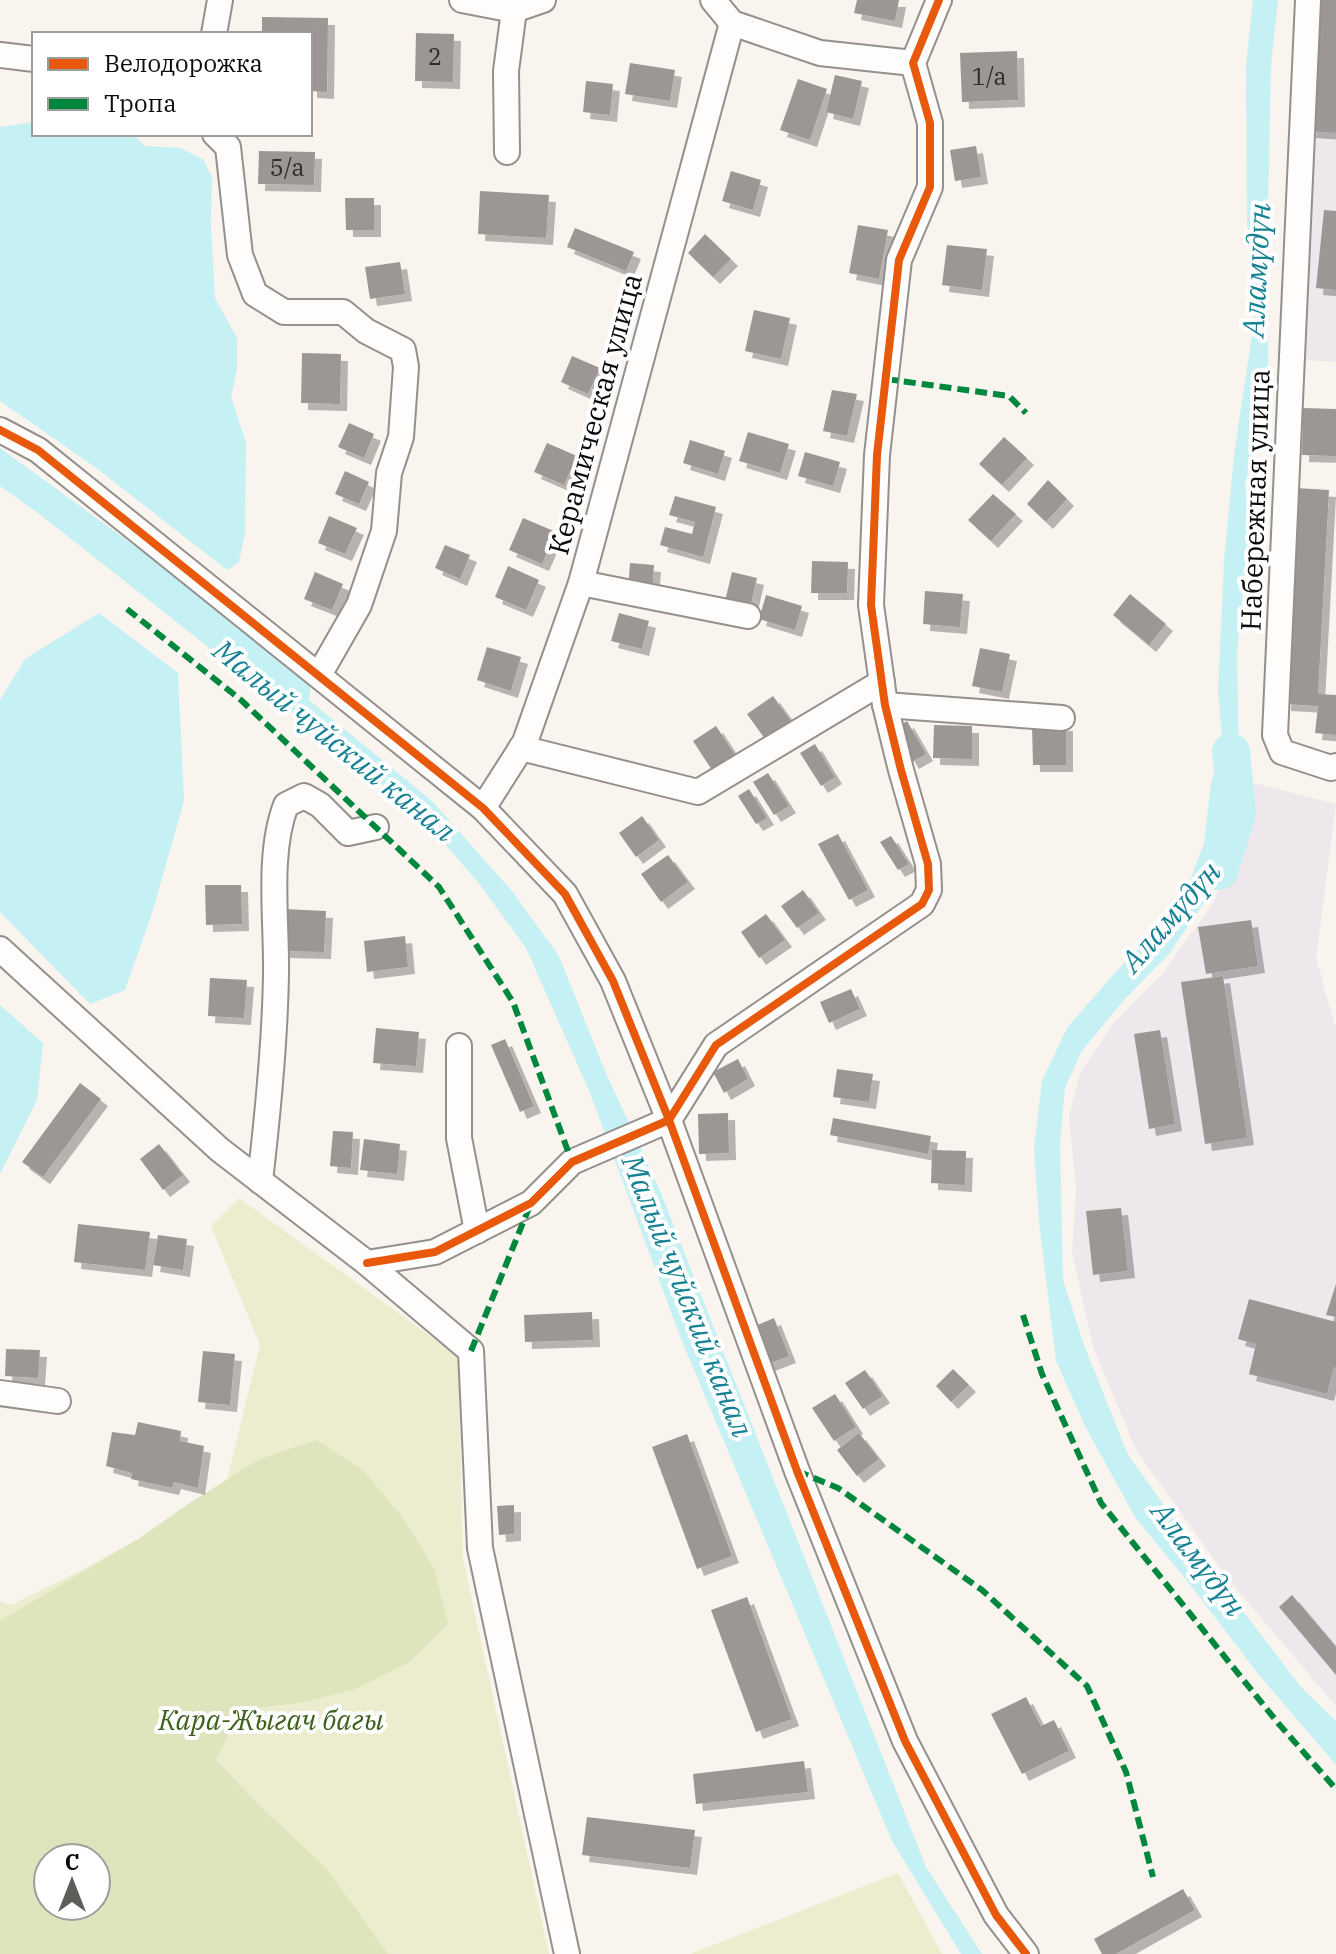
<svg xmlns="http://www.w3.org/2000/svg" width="1336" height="1954" font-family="'IBM Plex Serif',serif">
  <defs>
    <filter id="shadow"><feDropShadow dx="7" dy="7" stdDeviation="0" flood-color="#0004"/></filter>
  </defs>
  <rect width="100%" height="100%" fill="#faf4ee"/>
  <g fill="#eee8ec">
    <polygon points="1316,0 1336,0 1336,362 1304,360 1305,165"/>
    <polygon points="1254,783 1336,804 1316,959 1336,1028 1336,1706 1229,1580 1136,1450 1093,1347 1072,1252 1076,1189 1069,1116 1080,1073 1113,1024 1163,973 1213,903 1244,836"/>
  </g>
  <g fill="#ebedce" fill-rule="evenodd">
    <path d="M239,1198L458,1356L463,1559L549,1954H0V1601L11,1605L78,1572L224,1492L260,1345L211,1226ZM48,1858H96V1906H48Z"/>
    <polygon points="898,1873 942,1954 690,1954"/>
  </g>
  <path fill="#dee5bc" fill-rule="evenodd" d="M316,1440L364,1471L403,1518L434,1568L448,1624L408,1663L358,1688L305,1702L241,1710L216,1760L261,1807L327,1869L388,1954H0V1621L140,1538L188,1504L258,1460ZM48,1858H96V1906H48Z"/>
  <g fill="#c5f1f4">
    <polygon points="1253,0 1278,0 1271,66 1268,208 1268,368 1259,443 1245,483 1250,526 1237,652 1239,764 1233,842 1206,900 1168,955 1124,1000 1081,1052 1065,1088 1060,1143 1063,1280 1084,1345 1128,1455 1197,1551 1301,1687 1336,1721 1336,1765 1259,1675 1195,1591 1135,1517 1086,1428 1056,1361 1039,1222 1034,1148 1042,1081 1067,1028 1112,976 1182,902 1204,843 1211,783 1223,750 1218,690 1224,561 1234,455 1257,301 1247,222 1246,65"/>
    <polygon points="34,122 34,134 133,134 145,146 180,148 203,159 212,177 211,224 215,298 237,338 237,369 231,397 246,443 245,533 239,562 227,570 95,467 0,401 0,127"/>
    <polygon points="0,448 164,567 311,686 309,700 432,801 512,891 559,956 605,1071 659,1188 926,1867 982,1954 961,1954 892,1841 681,1339 590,1093 526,948 478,882 427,824 373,777 42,516 0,486"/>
    <polygon points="99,613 178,673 184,801 153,910 125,990 90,1004 0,912 0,700 25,659"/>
    <polygon points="0,1005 43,1043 37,1100 0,1174"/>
  </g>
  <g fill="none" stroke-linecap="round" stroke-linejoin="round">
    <polyline stroke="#c5f1f4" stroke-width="38" points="1219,871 1237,813 1231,752"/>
  </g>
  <g fill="#9c9794" filter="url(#shadow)">
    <polygon points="857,0 899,0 895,21 854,13"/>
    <polygon points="1322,0 1336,0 1336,133 1309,131"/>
    <polygon points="262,17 328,18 327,92 310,91 310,34 262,34"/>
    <polygon points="416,33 454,34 453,82 415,81"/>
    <polygon points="1017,51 1018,100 962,102 960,53"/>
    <polygon points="630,63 675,70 670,101 625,94"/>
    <polygon points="835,75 862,81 853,119 826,112"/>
    <polygon points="798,79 827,89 810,140 780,130"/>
    <polygon points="586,81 613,84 610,115 583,112"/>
    <polygon points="976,146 981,177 955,181 950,150"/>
    <polygon points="259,151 315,152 314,185 258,184"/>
    <polygon points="731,171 761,180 753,210 722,201"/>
    <polygon points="480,191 549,195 546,238 478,234"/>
    <polygon points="345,198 374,198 374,230 346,230"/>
    <polygon points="1324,210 1336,211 1336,290 1316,288"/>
    <polygon points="858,225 888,230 879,279 849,273"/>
    <polygon points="575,228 634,252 626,271 567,247"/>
    <polygon points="705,234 731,259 713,277 688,253"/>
    <polygon points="947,245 987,249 982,290 942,285"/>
    <polygon points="400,262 405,294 370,299 365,267"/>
    <polygon points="754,310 790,318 781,359 745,351"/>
    <polygon points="302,353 341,354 340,404 301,403"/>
    <polygon points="572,356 600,368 588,394 561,382"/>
    <polygon points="832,390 857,394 847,436 823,431"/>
    <polygon points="1303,408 1336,409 1336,456 1302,455"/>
    <polygon points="349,423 374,434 364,458 338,447"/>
    <polygon points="748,432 789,444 780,473 739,461"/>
    <polygon points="1004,437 1027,458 1002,485 979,464"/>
    <polygon points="690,440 725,451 718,474 683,463"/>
    <polygon points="547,443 577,456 564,485 534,472"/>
    <polygon points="805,452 840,462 833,486 798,476"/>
    <polygon points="345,471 369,482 359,504 335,494"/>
    <polygon points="1048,480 1067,499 1046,522 1027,504"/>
    <polygon points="1296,488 1329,490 1318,694 1336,695 1336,735 1315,733 1318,706 1284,704"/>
    <polygon points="993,494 1016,514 991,541 968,520"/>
    <polygon points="675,496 716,507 703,557 660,545 665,527 692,534 695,522 669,515"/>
    <polygon points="329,516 357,528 345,554 318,543"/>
    <polygon points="523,518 556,532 542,564 509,550"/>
    <polygon points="445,545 470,555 460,579 435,568"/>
    <polygon points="812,561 848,562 847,593 811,593"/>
    <polygon points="630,563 654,565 652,591 628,590"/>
    <polygon points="508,566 539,580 526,610 495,597"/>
    <polygon points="315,572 343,584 332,610 304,599"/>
    <polygon points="732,572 757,578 750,608 725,601"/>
    <polygon points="925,591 963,594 960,627 923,624"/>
    <polygon points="1130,594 1166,624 1149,645 1113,615"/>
    <polygon points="766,595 802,606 795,630 759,619"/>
    <polygon points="619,613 649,621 642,649 611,641"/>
    <polygon points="487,647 521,657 511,691 477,680"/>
    <polygon points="980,648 1010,654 1002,692 972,686"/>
    <polygon points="773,696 791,721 765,739 747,714"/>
    <polygon points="907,721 926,754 912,762 893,730"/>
    <polygon points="1066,724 1066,765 1033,765 1032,725"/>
    <polygon points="934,725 972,726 972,759 933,758"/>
    <polygon points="716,726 735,755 712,770 693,741"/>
    <polygon points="815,744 835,777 821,786 800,753"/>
    <polygon points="768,773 789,806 774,815 753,782"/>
    <polygon points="749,789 767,818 756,824 738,796"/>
    <polygon points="642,816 659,840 636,857 619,833"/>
    <polygon points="838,834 868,890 849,900 818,844"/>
    <polygon points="891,836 909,864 898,870 880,842"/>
    <polygon points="668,855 688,882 661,902 641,874"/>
    <polygon points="205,885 241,885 242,924 206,925"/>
    <polygon points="803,890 819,913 797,928 781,906"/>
    <polygon points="284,909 326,911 324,952 282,951"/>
    <polygon points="766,914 785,940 759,958 741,932"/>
    <polygon points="1251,920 1258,966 1206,974 1198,927"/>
    <polygon points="405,936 408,967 367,972 364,941"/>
    <polygon points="1223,976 1247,1138 1205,1144 1181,982"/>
    <polygon points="210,978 247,980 244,1018 208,1016"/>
    <polygon points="851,989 860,1009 829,1023 820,1002"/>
    <polygon points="376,1028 419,1032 416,1066 373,1063"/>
    <polygon points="1160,1030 1175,1124 1149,1129 1134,1034"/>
    <polygon points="505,1039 534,1106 520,1112 491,1045"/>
    <polygon points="738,1059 748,1079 724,1093 713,1072"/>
    <polygon points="837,1069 873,1074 869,1102 833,1097"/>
    <polygon points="80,1083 101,1099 43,1177 22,1162"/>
    <polygon points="728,1113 729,1153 699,1154 698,1114"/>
    <polygon points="833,1118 931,1136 928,1154 830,1135"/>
    <polygon points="333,1131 353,1132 351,1168 330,1166"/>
    <polygon points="364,1139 400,1144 397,1174 360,1170"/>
    <polygon points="159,1144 183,1175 163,1190 140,1159"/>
    <polygon points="932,1150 966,1151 965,1185 931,1183"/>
    <polygon points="1121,1208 1128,1271 1093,1275 1086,1211"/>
    <polygon points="78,1224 150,1232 145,1270 74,1262"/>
    <polygon points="158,1235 187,1239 183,1270 153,1265"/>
    <polygon points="1336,1284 1336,1317 1326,1315"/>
    <polygon points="1249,1299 1336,1322 1336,1367 1334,1367 1327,1394 1249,1374 1256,1344 1238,1339"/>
    <polygon points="592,1312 593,1340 525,1342 524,1315"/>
    <polygon points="774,1318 789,1356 768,1364 753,1327"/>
    <polygon points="6,1349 40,1350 38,1378 5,1376"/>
    <polygon points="203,1351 235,1354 230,1405 198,1402"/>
    <polygon points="953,1369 969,1385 951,1402 936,1386"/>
    <polygon points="865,1370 883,1396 863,1409 845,1383"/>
    <polygon points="835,1394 856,1427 834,1441 812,1408"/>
    <polygon points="138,1422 181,1431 180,1441 204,1446 198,1488 174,1482 172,1488 131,1479 132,1473 106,1466 112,1432 135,1435"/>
    <polygon points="859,1433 879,1459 857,1476 837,1450"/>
    <polygon points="687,1434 732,1556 697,1569 652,1447"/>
    <polygon points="514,1505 514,1534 499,1535 497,1506"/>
    <polygon points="1292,1595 1336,1647 1336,1675 1279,1607"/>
    <polygon points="747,1597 792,1719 756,1732 711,1610"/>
    <polygon points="1026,1697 1041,1726 1054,1720 1069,1751 1022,1774 991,1714"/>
    <polygon points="804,1761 808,1792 696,1804 693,1774"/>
    <polygon points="587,1817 695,1830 690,1868 582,1855"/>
    <polygon points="1183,1889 1195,1910 1116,1954 1102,1954 1094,1939"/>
  </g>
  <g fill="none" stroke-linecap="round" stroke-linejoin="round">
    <g stroke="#93908d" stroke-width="28">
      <g id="minor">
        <polyline points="462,0 514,10 543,0"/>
        <polyline points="713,0 732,23 820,53 913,63"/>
        <polyline points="1308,0 1275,735 1282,752 1331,768 1336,766"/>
        <polyline points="214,34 220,0"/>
        <polyline points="0,55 34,59"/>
        <polyline points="215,134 228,147 240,255 255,294 284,312 343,312 366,331 403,350 406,367 401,437 389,473 384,531 359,605 319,675"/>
        <polyline points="507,152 506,71 514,10"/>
        <polyline points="0,430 38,450 483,808 565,894 613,981 669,1120 797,1471 905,1741 996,1915 1026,1954"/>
        <polyline points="581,583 748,616"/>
        <polyline points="885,705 1062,718"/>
        <polyline points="521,748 698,792 882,682"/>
        <polyline points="483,808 525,742 581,583 732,23"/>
        <polyline points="0,949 220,1150 367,1263 471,1351 480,1548 567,1954"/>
        <polyline points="459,1046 459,1138 477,1231"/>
        <path d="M260,1181C268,1112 275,1043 276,974C277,921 267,854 286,805L304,796L320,805L348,833L376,827"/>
        <polyline points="367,1263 435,1252 531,1203 572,1162 669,1120 716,1045 922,904 929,890 928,864 901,770 885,705 871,605 877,455 899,260 930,187 930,123 913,63 939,0"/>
        <polyline points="0,1393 58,1401"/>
      </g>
    </g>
    <use href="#minor" stroke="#fefdfc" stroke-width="24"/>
    <g stroke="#00873e" stroke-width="6" stroke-dasharray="12 6" stroke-linecap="butt">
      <polyline points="886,379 1009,396 1026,413"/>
      <polyline points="127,609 241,700 439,887 513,1002 572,1162"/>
      <polyline points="1023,1315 1042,1374 1101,1503 1278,1723 1336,1789"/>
      <polyline points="471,1351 531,1203"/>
      <polyline points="797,1471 838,1488 982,1590 1087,1686 1126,1772 1153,1877"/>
    </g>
    <g stroke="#fff" stroke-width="13">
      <g id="cycleway">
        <polyline points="0,430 38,450 483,808 565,894 613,981 669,1120 797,1471 905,1741 996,1915 1026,1954"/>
        <polyline points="367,1263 435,1252 531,1203 572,1162 669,1120 716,1045 922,904 929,890 928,864 901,770 885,705 871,605 877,455 899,260 930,187 930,123 913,63 939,0"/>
      </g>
    </g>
    <use href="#cycleway" stroke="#e8590c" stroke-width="8"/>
  </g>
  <g text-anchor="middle" stroke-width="8" stroke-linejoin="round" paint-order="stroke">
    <g font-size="24" fill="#2f2e2d">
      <text x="435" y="65">2</text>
      <text x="989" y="85">1/а</text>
      <text x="287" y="176">5/а</text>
    </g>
    <g font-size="28" fill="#0b0b0b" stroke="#fff">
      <text transform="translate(595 414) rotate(-75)" y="10">Керамическая улица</text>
      <text transform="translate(1255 500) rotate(-88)" y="10">Набережная улица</text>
    </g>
    <g font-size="28" font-style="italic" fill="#3f611c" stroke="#fff">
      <text x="271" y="1730">Кара-Жыгач багы</text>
    </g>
    <g font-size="30" font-style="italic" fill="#168294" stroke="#fff">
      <text transform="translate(1257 270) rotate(-87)" y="10">Аламүдүн</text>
      <text transform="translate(334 741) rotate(39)" y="10">Малый чуйский канал</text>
      <text transform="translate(1171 917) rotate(-49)" y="10">Аламүдүн</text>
      <text transform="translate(687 1296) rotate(68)" y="10">Малый чуйский канал</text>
      <text transform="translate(1198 1559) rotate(53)" y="10">Аламүдүн</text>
    </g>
  </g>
  <rect x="32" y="32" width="280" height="104" fill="#ffffff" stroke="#9d9d9d" stroke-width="2"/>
  <rect x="48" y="58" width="40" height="12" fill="#e8590c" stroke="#9d9d9d" stroke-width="2"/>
  <text x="104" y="72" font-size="24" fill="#0b0b0b">Велодорожка</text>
  <rect x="48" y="98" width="40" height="12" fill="#00873e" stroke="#9d9d9d" stroke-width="2"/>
  <text x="104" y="112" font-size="24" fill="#0b0b0b">Тропа</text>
  <g transform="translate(72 1882)"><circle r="38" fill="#ffffff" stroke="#9d9d9d" stroke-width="2"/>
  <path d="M0-6L14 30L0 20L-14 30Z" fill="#5f5d5a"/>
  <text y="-12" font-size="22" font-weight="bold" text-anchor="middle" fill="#0b0b0b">С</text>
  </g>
</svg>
